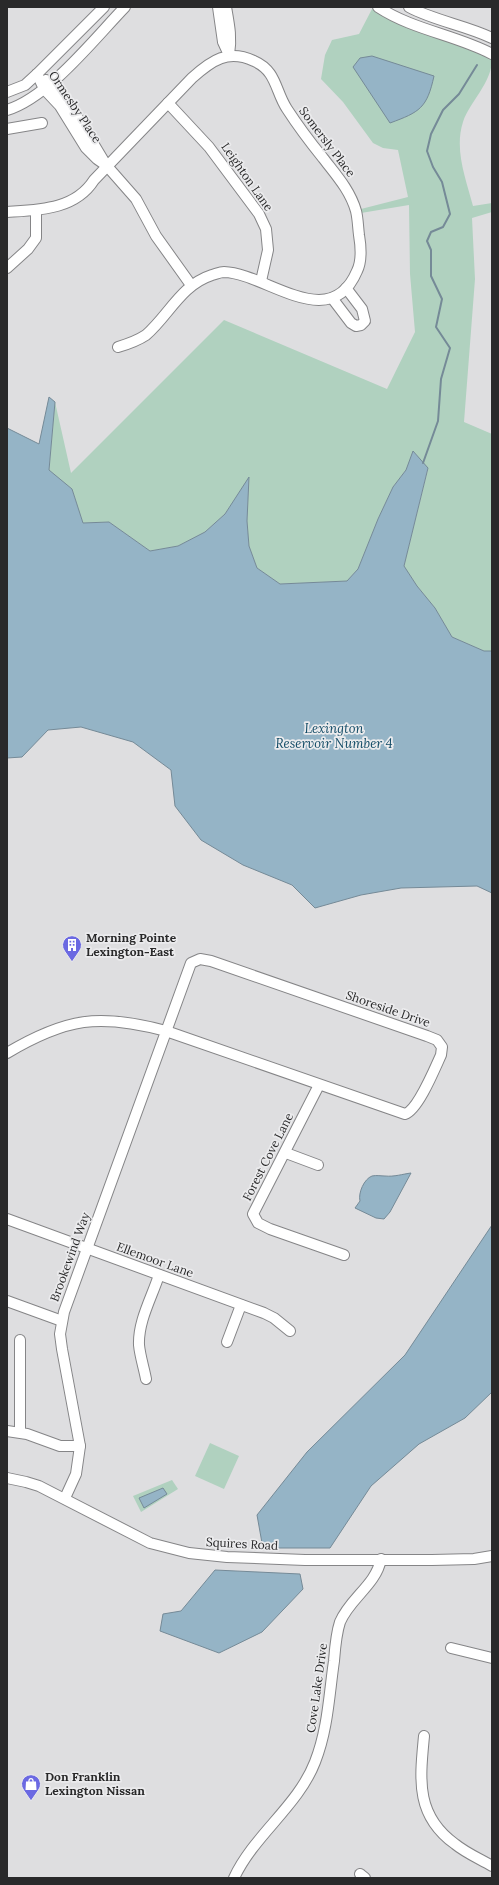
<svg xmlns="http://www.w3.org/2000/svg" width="499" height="1885" font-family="Lora,serif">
  <rect width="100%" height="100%" fill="#dedee0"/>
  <g fill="#b0d1bf">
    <path d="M372,9L415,31L458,43L492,59C492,83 470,101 463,122C454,150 466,179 473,206L492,203V212L472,218L475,279L464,422L492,434V651H484L452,637L435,608L417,586L404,566L428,469L414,452L406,470L393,487L378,519L358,569L347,581L280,584L257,568L249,546L247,521L249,478L225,514L205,532L178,546L150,551L109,522L83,523L72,489L49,471L55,402L71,473L224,320L387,389L415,332L410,274L409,205L361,213V209L408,197L398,150L383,148L373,143L343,102L321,79L325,55L332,40L359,34Z"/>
    <polygon points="210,1443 239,1456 224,1489 195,1476"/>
    <polygon points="172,1480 178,1489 141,1512 133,1496"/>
  </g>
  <g fill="#95b4c6" stroke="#758a97">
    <path d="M372,56L434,76C427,108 420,112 390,123L353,67L360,58Z"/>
    <polygon points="49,397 55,402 49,470 72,489 83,523 109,522 150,551 178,546 205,532 225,514 249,477 247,521 249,546 257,568 280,584 347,581 358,569 378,519 393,487 406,470 413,451 428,468 404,566 417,586 435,608 452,637 484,651 492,651 492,893 477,886 401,888 361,895 315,908 292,885 243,865 201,840 175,806 171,770 133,742 81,727 48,730 22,757 7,758 7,428 39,444"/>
    <path d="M411,1173L390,1212L384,1219L376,1218L355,1208L360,1201C358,1193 364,1179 372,1176C377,1175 381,1176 385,1176C394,1177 403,1174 411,1173Z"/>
    <polygon points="492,1225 492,1392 465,1418 419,1444 371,1486 330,1548 269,1548 262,1543 257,1515 307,1452 405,1355"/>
    <polygon points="163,1488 167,1494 144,1508 139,1498"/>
    <polygon points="215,1570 300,1574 303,1589 262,1632 219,1653 160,1631 163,1614 181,1611"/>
  </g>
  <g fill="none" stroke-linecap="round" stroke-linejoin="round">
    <polyline stroke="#758a97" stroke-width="2" points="423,463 438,421 441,379 450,348 436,327 442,299 431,276 431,250 427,241 431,232 443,227 450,214 442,182 433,167 427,151 431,134 443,110 459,94 477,65"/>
    <g stroke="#858587" stroke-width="12">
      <g id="minor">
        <polyline points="218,7 223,42 229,55"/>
        <path d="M226,7C229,24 232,38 229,55"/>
        <path d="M378,7C413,30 456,35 492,54"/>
        <path d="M409,7C435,21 465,25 492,38"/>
        <polyline points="37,74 44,89 60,106 86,148 97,159 107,166 136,199 156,236 191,285"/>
        <polyline points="46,80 51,84 75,113 105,163"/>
        <polyline points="7,92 25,85 37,74 104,7"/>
        <polyline points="168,103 209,147 259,214 266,229 268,250 261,281"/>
        <path d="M7,110C49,97 94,39 125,7"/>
        <polyline points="7,129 42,123"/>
        <path d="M7,212C38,210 75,210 94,180L192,78C212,60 228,49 254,61C277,71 275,91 287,109C298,126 310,142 323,158C336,175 350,190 356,211C358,219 358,228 359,235C361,247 362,261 357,271C330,335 266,273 224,272C220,272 216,274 212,275C181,285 169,315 146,335C137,341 128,344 118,347"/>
        <polyline points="7,268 28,249 36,238 36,210"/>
        <polyline points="332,298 351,323 356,326 361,325 365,321 362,309 346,288"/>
        <path d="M7,1053C66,1018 99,1013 166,1031L405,1114C418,1110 435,1068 441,1055L442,1047L437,1040L427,1036L211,961L200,959L191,963L64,1312L60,1334L62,1349L80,1446L76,1474L65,1498"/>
        <polyline points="319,1085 253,1214 258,1223 270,1229 344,1255"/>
        <polyline points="286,1153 318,1165"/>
        <polyline points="7,1219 264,1313 274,1318 290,1331"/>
        <polyline points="7,1301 62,1321"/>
        <polyline points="20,1340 20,1432"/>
        <polyline points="227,1342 241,1305"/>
        <path d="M146,1379C144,1368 140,1356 139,1345C138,1321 152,1297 159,1275"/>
        <polyline points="7,1431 27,1434 60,1446 80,1446"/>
        <polyline points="7,1478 26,1482 39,1486 150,1543 189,1553 227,1557 305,1560 432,1560 474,1559 492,1556"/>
        <polyline points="451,1648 492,1658"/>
        <path d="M424,1736C420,1779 415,1815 455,1844C466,1853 480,1859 492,1866"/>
        <polyline points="360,1874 365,1878"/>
        <path d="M234,1878C254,1835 298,1806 315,1762C328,1729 329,1695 334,1661C335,1648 336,1634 340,1622C350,1598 376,1585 381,1559"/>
      </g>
    </g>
    <use href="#minor" stroke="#fff" stroke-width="10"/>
  </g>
  <defs>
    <g id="building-pin" transform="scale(1)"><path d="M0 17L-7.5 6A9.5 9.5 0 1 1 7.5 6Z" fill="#6b69e2" stroke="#ebebed"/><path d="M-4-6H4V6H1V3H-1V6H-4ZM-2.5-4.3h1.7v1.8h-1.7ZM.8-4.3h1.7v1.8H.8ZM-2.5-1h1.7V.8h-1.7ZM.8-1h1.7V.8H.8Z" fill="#fff"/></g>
    <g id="shop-pin" transform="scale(1)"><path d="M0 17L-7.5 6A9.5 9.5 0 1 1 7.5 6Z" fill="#6b69e2" stroke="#ebebed"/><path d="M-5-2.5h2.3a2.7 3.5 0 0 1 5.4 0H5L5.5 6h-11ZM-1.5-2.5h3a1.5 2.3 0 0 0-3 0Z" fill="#fff"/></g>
  </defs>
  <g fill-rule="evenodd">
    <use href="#building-pin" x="72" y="945"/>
    <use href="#shop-pin" x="31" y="1784"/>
  </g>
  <g text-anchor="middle" stroke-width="3.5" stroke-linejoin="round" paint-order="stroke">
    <g font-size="12" fill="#29292a" stroke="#ebebed">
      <text transform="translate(75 107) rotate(56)" y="4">Ormesby Place</text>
      <text transform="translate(327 142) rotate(53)" y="4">Somersly Place</text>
      <text transform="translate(247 177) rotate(55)" y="4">Leighton Lane</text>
      <text transform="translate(388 1009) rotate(19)" y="4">Shoreside Drive</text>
      <text transform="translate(268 1157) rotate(-63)" y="4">Forest Cove Lane</text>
      <text transform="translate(70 1257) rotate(-70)" y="4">Brookewind Way</text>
      <text transform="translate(155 1260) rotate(20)" y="4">Ellemoor Lane</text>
      <text transform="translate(242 1544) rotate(3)" y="4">Squires Road</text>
      <text transform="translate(317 1688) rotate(-82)" y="4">Cove Lake Drive</text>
    </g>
    <g font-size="12" font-weight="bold" fill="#29292a" stroke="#ebebed" text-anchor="start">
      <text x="86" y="942">Morning Pointe<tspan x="86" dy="14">Lexington-East</tspan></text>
      <text x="45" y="1781">Don Franklin<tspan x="45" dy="14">Lexington Nissan</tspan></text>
    </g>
    <g font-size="13" font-style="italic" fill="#124b66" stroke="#ebebed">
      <text x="334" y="733">Lexington<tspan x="334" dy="15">Reservoir Number 4</tspan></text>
    </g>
  </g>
  <rect width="499" height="1885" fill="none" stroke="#29292a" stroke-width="16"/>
</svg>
